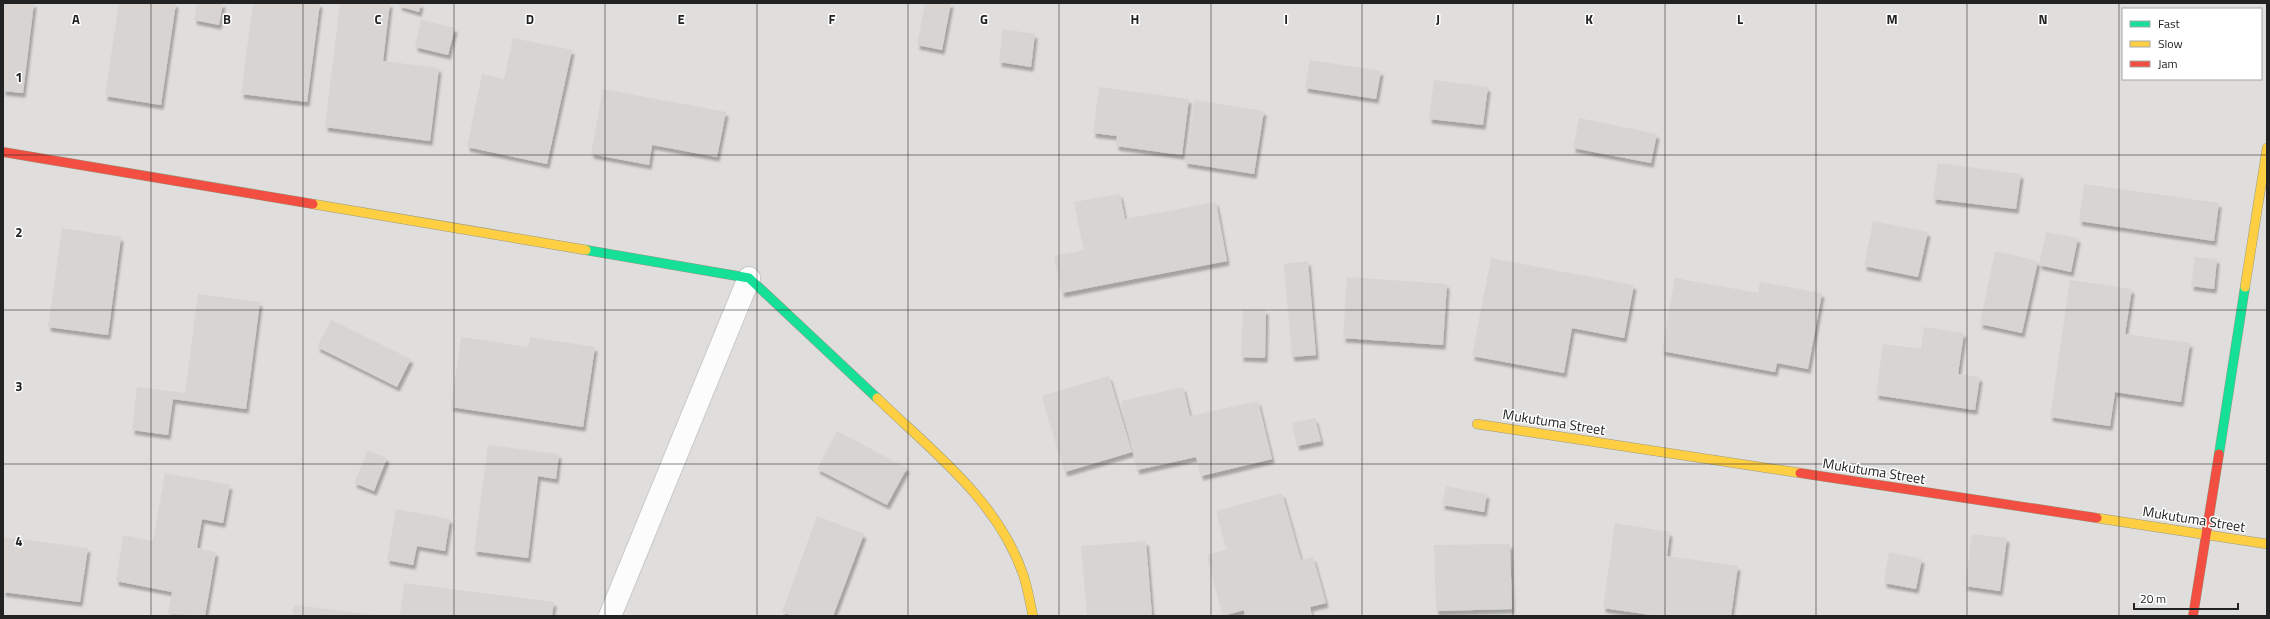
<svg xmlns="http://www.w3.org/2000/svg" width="2270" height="619" font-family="'Titillium Web',sans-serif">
  <defs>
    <filter id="shadow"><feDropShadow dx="2.5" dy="4.5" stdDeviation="1" flood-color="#0004"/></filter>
  </defs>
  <rect width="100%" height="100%" fill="#f0eeeb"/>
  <path fill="#dfdedc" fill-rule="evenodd" d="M3,3H2267V616H3ZM2123,9H2261V79H2123Z"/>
  <g fill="#d7d4d2" filter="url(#shadow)">
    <polygon points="3,3 34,3 23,93 3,91"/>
    <polygon points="119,3 176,3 161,105 105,96"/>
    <polygon points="197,3 223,3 219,25 194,20"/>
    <polygon points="253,3 320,3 307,102 241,94"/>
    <polygon points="340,3 390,3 383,61 439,68 430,141 325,127"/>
    <polygon points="400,3 421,3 419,12 399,6"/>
    <polygon points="925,3 951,3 942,50 917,45"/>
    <polygon points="421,20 455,28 448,55 415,47"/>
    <polygon points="1003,29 1035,34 1031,67 999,62"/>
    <polygon points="513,38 572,50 547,164 467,147 482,74 504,79"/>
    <polygon points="1310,60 1381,71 1376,99 1305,88"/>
    <polygon points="1434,80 1488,87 1483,125 1429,119"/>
    <polygon points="1099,87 1189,99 1182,155 1116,146 1117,136 1093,133"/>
    <polygon points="603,89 726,112 717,157 652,145 649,165 591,154"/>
    <polygon points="1195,100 1264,111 1254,174 1185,163"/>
    <polygon points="1579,118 1657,134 1651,163 1573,148"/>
    <polygon points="1938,163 2021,174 2016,209 1933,199"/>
    <polygon points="2084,184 2219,203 2214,241 2079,221"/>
    <polygon points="1120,194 1125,219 1216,202 1227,261 1062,293 1054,256 1084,250 1074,202"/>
    <polygon points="1873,221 1928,232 1918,277 1864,266"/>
    <polygon points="62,228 121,237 108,335 48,327"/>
    <polygon points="2046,232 2078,238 2071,272 2039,265"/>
    <polygon points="1995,251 2038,261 2022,333 1980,324"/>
    <polygon points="2195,257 2217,259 2214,289 2191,286"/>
    <polygon points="1491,258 1634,285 1624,338 1572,328 1564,373 1472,356"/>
    <polygon points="1308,261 1316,355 1292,357 1284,264"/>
    <polygon points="1347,277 1447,284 1443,345 1343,338"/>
    <polygon points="1675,278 1758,293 1760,282 1822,293 1808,369 1777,363 1775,372 1662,351"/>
    <polygon points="2070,280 2132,289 2125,334 2190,343 2181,402 2115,392 2110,426 2050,417"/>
    <polygon points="198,294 260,302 246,409 173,399 168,435 132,430 137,387 185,393"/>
    <polygon points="1243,309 1266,310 1265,358 1241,357"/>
    <polygon points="331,320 411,359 397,387 317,347"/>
    <polygon points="1924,327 1964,333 1958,374 1980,377 1975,410 1876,395 1883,344 1921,349"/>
    <polygon points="461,337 528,347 530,337 595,347 583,427 451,407"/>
    <polygon points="1109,376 1132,452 1065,472 1042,396"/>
    <polygon points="1183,387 1190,416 1258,401 1272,459 1201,476 1196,457 1137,470 1121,401"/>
    <polygon points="1315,418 1321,441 1297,446 1292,423"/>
    <polygon points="837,431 907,468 887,505 817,469"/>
    <polygon points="488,445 559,454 556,479 538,476 528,558 474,551"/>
    <polygon points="368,450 387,458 374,491 354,483"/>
    <polygon points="165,473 230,485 223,523 202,519 197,548 216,552 205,616 168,614 172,592 116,581 123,535 153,541"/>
    <polygon points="1446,486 1487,494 1484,512 1442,505"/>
    <polygon points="1282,493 1301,560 1313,557 1326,603 1310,607 1312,616 1245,616 1244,610 1223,616 1207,555 1227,549 1216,511"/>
    <polygon points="396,509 450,519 445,551 417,546 413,565 387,560"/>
    <polygon points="817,516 864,534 833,616 792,616 782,612"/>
    <polygon points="1615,523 1670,532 1667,556 1738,566 1731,616 1658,616 1603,608"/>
    <polygon points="1972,534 2007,538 2000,591 1965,586"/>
    <polygon points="3,537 88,548 80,602 3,592"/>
    <polygon points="1146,541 1152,616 1087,616 1081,546"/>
    <polygon points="1510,544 1512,609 1436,611 1434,545"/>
    <polygon points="1889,552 1922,559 1916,589 1884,583"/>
    <polygon points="404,583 554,602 552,616 400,616"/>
    <polygon points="294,605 376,615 376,616 292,616"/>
  </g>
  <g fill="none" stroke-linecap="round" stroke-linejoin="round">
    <g stroke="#c9c8c7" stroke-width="24">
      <polyline id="street" points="610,616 749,278"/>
    </g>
    <g stroke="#999a82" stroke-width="10">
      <g id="fast">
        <polyline points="586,250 749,278 877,398"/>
        <polyline points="2219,454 2245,287"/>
      </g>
    </g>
    <g stroke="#999a82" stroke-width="10">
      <g id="slow">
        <polyline points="313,204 586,250"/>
        <polyline points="2245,287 2267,148"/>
        <path d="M877,398C932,451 999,501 1024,577C1028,590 1030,603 1033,616"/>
        <polyline points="1477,424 1800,473"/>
        <polyline points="2097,518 2267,544"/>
      </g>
    </g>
    <g stroke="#999a82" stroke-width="10">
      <g id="jam">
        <polyline points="3,152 313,204"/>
        <polyline points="1800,473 2097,518"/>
        <polyline points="2193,616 2219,454"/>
      </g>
    </g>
    <use href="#street" stroke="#fdfcfc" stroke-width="22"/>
    <use href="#fast" stroke="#16e098" stroke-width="9"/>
    <use href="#slow" stroke="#ffcf43" stroke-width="9"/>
    <use href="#jam" stroke="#f24e42" stroke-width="9"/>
  </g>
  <path fill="none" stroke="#222" stroke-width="1" stroke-opacity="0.55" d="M151,3V616M303,3V616M454,3V616M605,3V616M757,3V616M908,3V616M1059,3V616M1211,3V616M1362,3V616M1513,3V616M1665,3V616M1816,3V616M1967,3V616M2119,3V616M3,155H2267M3,310H2267M3,464H2267"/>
  <g text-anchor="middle" stroke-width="3" stroke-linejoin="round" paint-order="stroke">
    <g font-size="14" fill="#222" stroke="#fff">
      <text transform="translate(1554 422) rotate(9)" y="5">Mukutuma Street</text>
      <text transform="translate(1874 471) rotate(9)" y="5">Mukutuma Street</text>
      <text transform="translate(2194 519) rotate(9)" y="5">Mukutuma Street</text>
    </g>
  </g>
  <g font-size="13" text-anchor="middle" font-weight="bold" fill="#222" stroke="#fff" stroke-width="3" stroke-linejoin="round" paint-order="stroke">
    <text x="76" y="24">A</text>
    <text x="227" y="24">B</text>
    <text x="378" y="24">C</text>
    <text x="530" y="24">D</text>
    <text x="681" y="24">E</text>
    <text x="832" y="24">F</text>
    <text x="984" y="24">G</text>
    <text x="1135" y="24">H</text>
    <text x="1286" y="24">I</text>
    <text x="1438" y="24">J</text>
    <text x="1589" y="24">K</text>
    <text x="1740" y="24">L</text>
    <text x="1892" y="24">M</text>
    <text x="2043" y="24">N</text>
    <text x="19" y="82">1</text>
    <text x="19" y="237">2</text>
    <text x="19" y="391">3</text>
    <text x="19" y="546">4</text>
  </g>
  <rect width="2270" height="619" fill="none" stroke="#222222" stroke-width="8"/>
  <rect x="2122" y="8" width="140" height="72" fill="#ffffff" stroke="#a7a7a7"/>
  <rect x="2130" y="21" width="20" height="6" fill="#16e098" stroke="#a7a7a7"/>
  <text x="2158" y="28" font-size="12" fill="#222222">Fast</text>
  <rect x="2130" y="41" width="20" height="6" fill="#ffcf43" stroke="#a7a7a7"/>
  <text x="2158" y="48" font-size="12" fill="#222222">Slow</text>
  <rect x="2130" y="61" width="20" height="6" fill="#f24e42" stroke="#a7a7a7"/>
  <text x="2158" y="68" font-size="12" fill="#222222">Jam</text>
  <path d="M2134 603v6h104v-6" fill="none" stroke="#222222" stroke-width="2"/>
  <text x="2140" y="603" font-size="12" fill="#222222" stroke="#ffffff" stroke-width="3" paint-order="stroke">20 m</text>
</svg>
